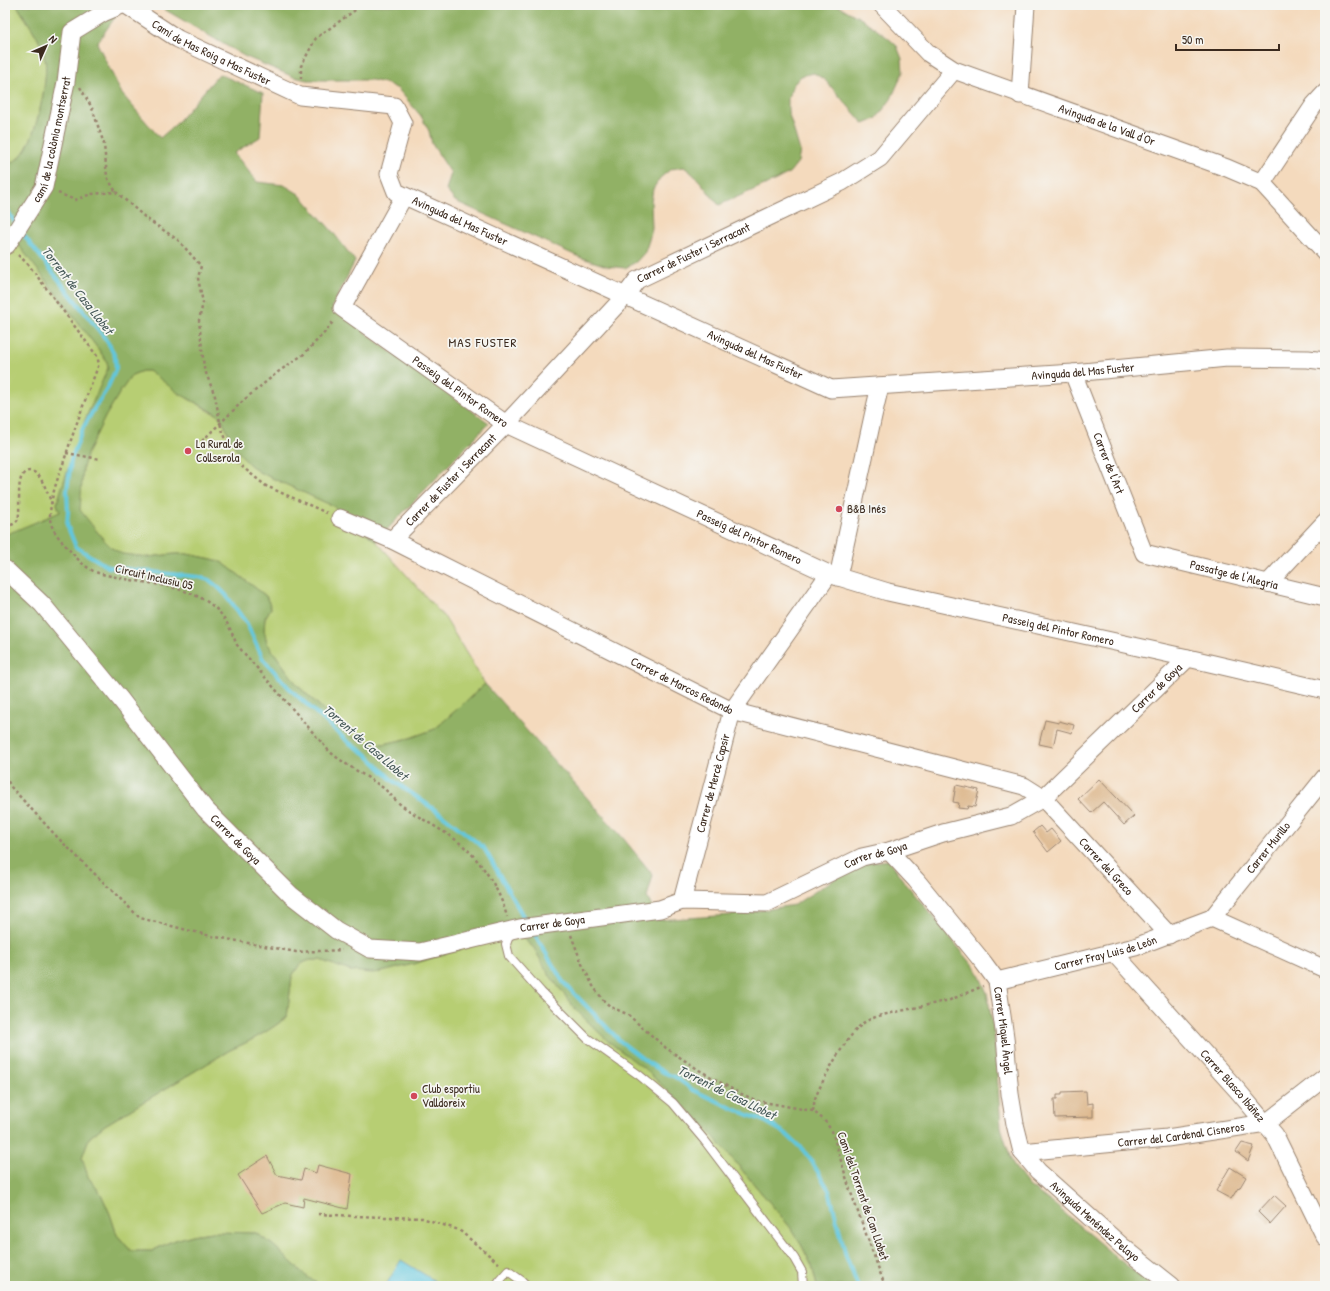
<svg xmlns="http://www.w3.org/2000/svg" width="1330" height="1291" font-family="'Patrick Hand',sans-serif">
  <rect width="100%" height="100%" fill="#f6f6f2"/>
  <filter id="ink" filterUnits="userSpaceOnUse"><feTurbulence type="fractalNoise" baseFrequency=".025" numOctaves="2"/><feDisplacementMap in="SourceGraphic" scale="8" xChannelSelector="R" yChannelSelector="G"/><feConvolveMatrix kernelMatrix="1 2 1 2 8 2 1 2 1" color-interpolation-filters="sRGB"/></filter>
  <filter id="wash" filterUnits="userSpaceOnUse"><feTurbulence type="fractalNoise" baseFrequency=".012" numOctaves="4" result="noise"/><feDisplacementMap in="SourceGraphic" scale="16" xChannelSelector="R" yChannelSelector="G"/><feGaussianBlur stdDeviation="0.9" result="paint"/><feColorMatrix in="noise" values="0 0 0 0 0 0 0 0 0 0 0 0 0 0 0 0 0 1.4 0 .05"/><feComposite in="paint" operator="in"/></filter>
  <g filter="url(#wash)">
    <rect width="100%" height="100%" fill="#f4dabd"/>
    <g fill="#b7ce73" stroke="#797c48">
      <path d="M5,5H17C27,23 42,39 45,59C49,79 36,136 24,152C19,159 13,162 5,166Z"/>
      <polygon points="5,227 99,350 107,362 108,369 85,420 62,487 57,504 60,512 6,535"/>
      <polygon points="142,371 149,371 155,375 190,400 195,402 211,412 217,414 222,420 236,449 248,463 259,472 333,506 376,541 445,618 485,684 435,729 410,738 384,744 370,743 353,737 298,686 267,643 264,630 265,618 271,608 266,596 223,563 212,559 187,554 175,554 148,557 122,554 112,548 103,539 79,510 83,467 87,454 105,417 120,392 132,375"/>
      <path d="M522,937L534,948L548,973L577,1011L608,1041L645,1069L703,1124L776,1210L790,1227L802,1246L812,1266L817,1286H321L306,1276L273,1245L256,1233L213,1232L193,1235L172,1241L152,1251H131L117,1235L110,1214L101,1194L88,1177L82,1157L89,1138L105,1125L230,1050C251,1041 269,1031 287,1017L292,976L300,964L310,960H320L351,971L382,972L413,964L486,941Z"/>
    </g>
    <g fill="#91b165" stroke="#666e42">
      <path d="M17,5H115L120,10L97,43L122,94L160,138L176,124L219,74L263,93L260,137L234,153L257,182L284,185L299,194L332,231L355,261L332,307L396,356L489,423L376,541L333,506L259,472L248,463L236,449L222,420L217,414L178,393L155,375L149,371H142L132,375L120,392L105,417L87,454L83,467L80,510L103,539L112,548L122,554L148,557L175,554H187L212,559L223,563L266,596L271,608L265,618L264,630L267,643L298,686L353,737L370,743L384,744L410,738L435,729L485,684L623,838L653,875L647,897L658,920L732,915L794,905L858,864L889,860L902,879L977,970L987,993L994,1034L1001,1127L1011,1160L1016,1169L1029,1186L1055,1205L1117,1258L1153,1286H817L812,1266L802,1246L790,1227L776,1210L703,1124L645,1069L608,1041L577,1011L548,973L534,948L522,937L486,941L413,964L382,972L372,973L351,971L320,960H310L300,964L292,976L287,1017C269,1031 251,1041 230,1050L105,1125L89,1138L82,1157L88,1177L101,1194L110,1214L117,1235L131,1251H152L172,1241L193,1235L213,1232L256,1233L273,1245L306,1276L321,1286H5V535L60,512L57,504L62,487L85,420L108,368L107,362L99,350L5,227V166C13,162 19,159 24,152C36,136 49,79 45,59C42,39 27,23 17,5Z"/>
      <path d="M157,5H837L865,21L888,38L897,46L902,59L903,72L891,99L876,119L864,124L825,80L814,73L801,76L793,85L788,98V111L800,151L798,162L789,173L776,180L719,205C706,191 701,179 684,167L671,169L660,178L653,189L651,202L652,228L649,240L645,252L636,262L625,268L607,266L579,257L455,201L446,190L451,173L432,144L429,131L421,116L398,89L388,84L372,80H307L294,77L244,56Z"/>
    </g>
    <polygon fill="#60c7de" stroke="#4e787e" points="401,1260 443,1286 388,1286 386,1285"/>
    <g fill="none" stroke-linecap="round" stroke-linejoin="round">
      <g stroke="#60c7de" stroke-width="4">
        <polyline points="5,206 15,223"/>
        <polyline points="21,232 104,337 110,346 115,357 116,369 107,389 94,409 83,428 71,460 67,491 68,512 67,525 76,547 108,567 199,577 209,580 218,587 226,595 247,624 263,659 291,690 348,742 366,754 391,779 445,817 484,848 527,923"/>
        <polyline points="532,930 563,982 620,1041 647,1062 665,1073 675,1077 693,1090 734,1109 766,1122 785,1133 803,1150 810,1159 829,1190 846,1256 858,1286"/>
      </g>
    </g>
    <g id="blocks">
      <g fill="#ddb78c">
        <polygon points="1045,720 1059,723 1059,721 1074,725 1072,733 1057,729 1053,747 1039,744"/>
        <polygon points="1099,779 1134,816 1124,825 1103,802 1091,813 1078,799"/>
        <polygon points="956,785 979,790 975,807 968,806 967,809 958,808 959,803 953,802"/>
        <polygon points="1040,826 1046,833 1051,829 1061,841 1048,852 1033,832"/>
        <polygon points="1086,1091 1087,1104 1093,1103 1093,1117 1055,1118 1054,1099 1057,1099 1057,1095 1062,1095 1062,1092"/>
        <polygon points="1242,1143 1254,1146 1248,1161 1236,1152"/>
        <polygon points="267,1156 277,1175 301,1180 304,1169 316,1173 318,1165 352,1174 347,1209 304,1198 303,1207 285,1203 262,1213 238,1175"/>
        <polygon points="1230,1167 1246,1177 1239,1189 1238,1188 1231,1199 1216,1191"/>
        <polygon points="1274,1195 1286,1206 1270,1224 1258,1212"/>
      </g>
    </g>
  </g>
  <g filter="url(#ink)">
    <use href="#blocks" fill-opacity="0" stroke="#98826e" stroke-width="1"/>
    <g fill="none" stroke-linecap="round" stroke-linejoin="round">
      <g stroke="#98826e" stroke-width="10">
        <g id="lane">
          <polyline points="511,931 506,944 509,956 541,992 587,1038 639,1075 673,1103 705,1141 794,1258 802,1272 803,1286"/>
          <polyline points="496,1286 500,1280 508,1271 522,1281 527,1286"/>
        </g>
      </g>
      <g stroke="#98826e" stroke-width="19">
        <g id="street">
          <path id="s1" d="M126,5L178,39L300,96L394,106L403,123L389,174L396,192L831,389L1073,373L1227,358L1308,359L1325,361"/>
          <path id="s2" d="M882,5L928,53L954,70L1227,168L1262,183L1325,252"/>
          <polyline points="1020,95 1026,5"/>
          <polyline points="1262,183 1314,105 1325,93"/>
          <path id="s3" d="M404,196L342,308L506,424L829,574L888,592L1188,658L1325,690"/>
          <path id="s4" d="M5,246L7,245L44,187L66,82L72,32L103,13L122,5"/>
          <path id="s5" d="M1073,373L1144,553L1325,597"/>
          <path id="s6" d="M340,518L392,540L732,711L1024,786L1043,798L1169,935"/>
          <path id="s7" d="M392,540L506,424L625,296L637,280L842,182L880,158L954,70"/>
          <path id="s8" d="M5,569L42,604L121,700L205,809L291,895L336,930L370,949L420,952L520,928L660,909L682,901L767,903L862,857L889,851L943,833L1011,816L1043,798L1188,658"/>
          <polyline points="838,577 873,416 880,386"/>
          <polyline points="1268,583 1325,522"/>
          <path id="s9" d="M889,851L916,880L983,962L997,981L1005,1037L1010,1094L1015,1124L1022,1152L1038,1171L1123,1247L1172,1286"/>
          <path id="s10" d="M682,901L732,711L829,574"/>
          <path id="s11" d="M1212,918L1325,777"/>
          <polyline points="1212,918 1325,969"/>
          <path id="s12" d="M1114,953L1238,1091L1275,1135L1325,1237"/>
          <path id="s13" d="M997,981L1135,947L1212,918"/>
          <path id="s14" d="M1022,1152L1167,1138L1266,1123L1325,1077"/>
        </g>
      </g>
      <g stroke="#98826e" stroke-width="2.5" stroke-dasharray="3 3" stroke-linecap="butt">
        <polyline points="301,79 301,66 316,38 358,8 364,5"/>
        <polyline points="80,87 92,108 104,144 107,177 116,192"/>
        <polyline points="58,193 75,200 91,194 116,192 147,219 178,240 201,266 198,278 203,303 199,320 204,368 215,396 221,427 235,461 266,486 327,513"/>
        <path d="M18,255L28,264L97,356L99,364C86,397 74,430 63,464C57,480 50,499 50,517C50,528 59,538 66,546C73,554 80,563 90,569C97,574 107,575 116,577C147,584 189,585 214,607C226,617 231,631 237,645L329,751C345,765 365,775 382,787C390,793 396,802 404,807C421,819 439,828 456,840C479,857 500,889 507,917"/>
        <polyline points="202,441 245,399 278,372 304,354 327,330 334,320"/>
        <polyline points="66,453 100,459"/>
        <path d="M5,526C10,526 16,524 18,519C22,508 13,471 30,471C41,471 48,495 52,504"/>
        <polyline points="5,776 11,787 58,838 140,918 211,936 296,952 342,950"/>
        <polyline points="571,935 582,964 593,986 604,1001 611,1007 627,1014 666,1048 699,1070 739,1093 758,1101 813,1111 824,1120 832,1131 850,1190 885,1286"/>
        <path d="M813,1111C814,1106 814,1100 816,1096C824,1077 844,1041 859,1027C864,1021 871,1019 878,1016L950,1000L983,986"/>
        <polyline points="318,1214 353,1216 422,1218 459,1230 501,1265"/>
      </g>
      <use href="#lane" stroke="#fff" stroke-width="8"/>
      <use href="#street" stroke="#fff" stroke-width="17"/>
    </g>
  </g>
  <g fill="#d1495b" stroke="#f6f6f2" stroke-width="1.5">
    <circle cx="188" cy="451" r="4"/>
    <circle cx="839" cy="509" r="4"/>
    <circle cx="414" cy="1096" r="4"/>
  </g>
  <g text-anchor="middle" stroke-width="3.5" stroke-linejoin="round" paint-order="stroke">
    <g font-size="12" fill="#3b2a1e" stroke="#f6f6f2">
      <text dy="4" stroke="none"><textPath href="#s1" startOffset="98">Camí de Mas Roig a Mas Fuster</textPath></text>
      <text dy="4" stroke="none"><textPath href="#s2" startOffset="260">Avinguda de la Vall d'Or</textPath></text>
      <text dy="4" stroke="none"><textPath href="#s4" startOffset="119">camí de la colònia montserrat</textPath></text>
      <text dy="4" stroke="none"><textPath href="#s1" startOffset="453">Avinguda del Mas Fuster</textPath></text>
      <text dy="4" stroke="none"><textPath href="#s7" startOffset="420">Carrer de Fuster i Serracant</textPath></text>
      <text dy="4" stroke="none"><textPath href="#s1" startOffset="777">Avinguda del Mas Fuster</textPath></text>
      <text dy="4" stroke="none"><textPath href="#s1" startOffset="1113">Avinguda del Mas Fuster</textPath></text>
      <text dy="4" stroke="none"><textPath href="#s3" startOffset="273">Passeig del Pintor Romero</textPath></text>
      <text dy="4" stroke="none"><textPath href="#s5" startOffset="97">Carrer de l'Art</textPath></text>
      <text dy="4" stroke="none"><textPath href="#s7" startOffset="84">Carrer de Fuster i Serracant</textPath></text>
      <text dy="4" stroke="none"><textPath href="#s3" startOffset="597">Passeig del Pintor Romero</textPath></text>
      <text dy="4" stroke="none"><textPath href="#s5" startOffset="286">Passatge de l'Alegria</textPath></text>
      <text transform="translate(154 577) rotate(13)" y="4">Circuit Inclusiu 05</text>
      <text dy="4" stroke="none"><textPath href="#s3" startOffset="921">Passeig del Pintor Romero</textPath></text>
      <text dy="4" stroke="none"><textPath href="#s6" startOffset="381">Carrer de Marcos Redondo</textPath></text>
      <text dy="4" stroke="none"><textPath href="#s8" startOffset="1388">Carrer de Goya</textPath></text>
      <text dy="4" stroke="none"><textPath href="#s10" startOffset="122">Carrer de Mercè Capsir</textPath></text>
      <text dy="4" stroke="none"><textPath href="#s8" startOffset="356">Carrer de Goya</textPath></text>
      <text dy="4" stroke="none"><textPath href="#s11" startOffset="90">Carrer Murillo</textPath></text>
      <text dy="4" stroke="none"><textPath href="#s8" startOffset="1052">Carrer de Goya</textPath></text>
      <text dy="4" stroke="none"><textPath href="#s6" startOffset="854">Carrer del Greco</textPath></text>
      <text dy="4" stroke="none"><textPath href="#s8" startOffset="716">Carrer de Goya</textPath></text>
      <text dy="4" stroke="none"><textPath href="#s13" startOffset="112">Carrer Fray Luis de León</textPath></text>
      <text dy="4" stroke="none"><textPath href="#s9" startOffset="219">Carrer Miquel Àngel</textPath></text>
      <text dy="4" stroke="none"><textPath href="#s12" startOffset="178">Carrer Blasco Ibáñez</textPath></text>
      <text dy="4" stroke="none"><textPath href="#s14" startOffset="160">Carrer del Cardenal Cisneros</textPath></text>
      <text transform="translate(863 1196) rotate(71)" y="4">Camí del Torrent de Can Llobet</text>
      <text dy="4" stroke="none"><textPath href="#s9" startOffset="443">Avinguda Menéndez Pelayo</textPath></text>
    </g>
    <g font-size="12" fill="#3b2a1e" stroke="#f6f6f2" text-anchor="start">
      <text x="196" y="448">La Rural de<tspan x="196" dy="14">Collserola</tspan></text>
      <text x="847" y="513">B&amp;B Inés</text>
      <text x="422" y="1093">Club esportiu<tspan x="422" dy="14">Valldoreix</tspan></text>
    </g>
    <g font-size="13" font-style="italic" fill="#465958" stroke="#f6f6f2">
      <text transform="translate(78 290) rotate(52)" y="5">Torrent de Casa Llobet</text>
      <text transform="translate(366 742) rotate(41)" y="5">Torrent de Casa Llobet</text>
      <text transform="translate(727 1092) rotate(26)" y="5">Torrent de Casa Llobet</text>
    </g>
    <g font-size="13" letter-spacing="1" fill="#3b2a1e" stroke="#f6f6f2">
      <text x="483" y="347">MAS FUSTER</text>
    </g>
  </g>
  <rect width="1330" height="1291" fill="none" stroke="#f6f6f2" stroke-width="20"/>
  <g transform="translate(46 46) rotate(45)" stroke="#f6f6f2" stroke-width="3" paint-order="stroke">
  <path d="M0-3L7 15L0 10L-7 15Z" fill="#3b2a1e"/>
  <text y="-6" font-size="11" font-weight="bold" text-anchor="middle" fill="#3b2a1e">N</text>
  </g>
  <path d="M1176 44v6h103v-6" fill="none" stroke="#3b2a1e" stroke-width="2"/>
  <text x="1182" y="44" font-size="12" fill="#3b2a1e" stroke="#f6f6f2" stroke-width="3" paint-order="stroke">50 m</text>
</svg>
